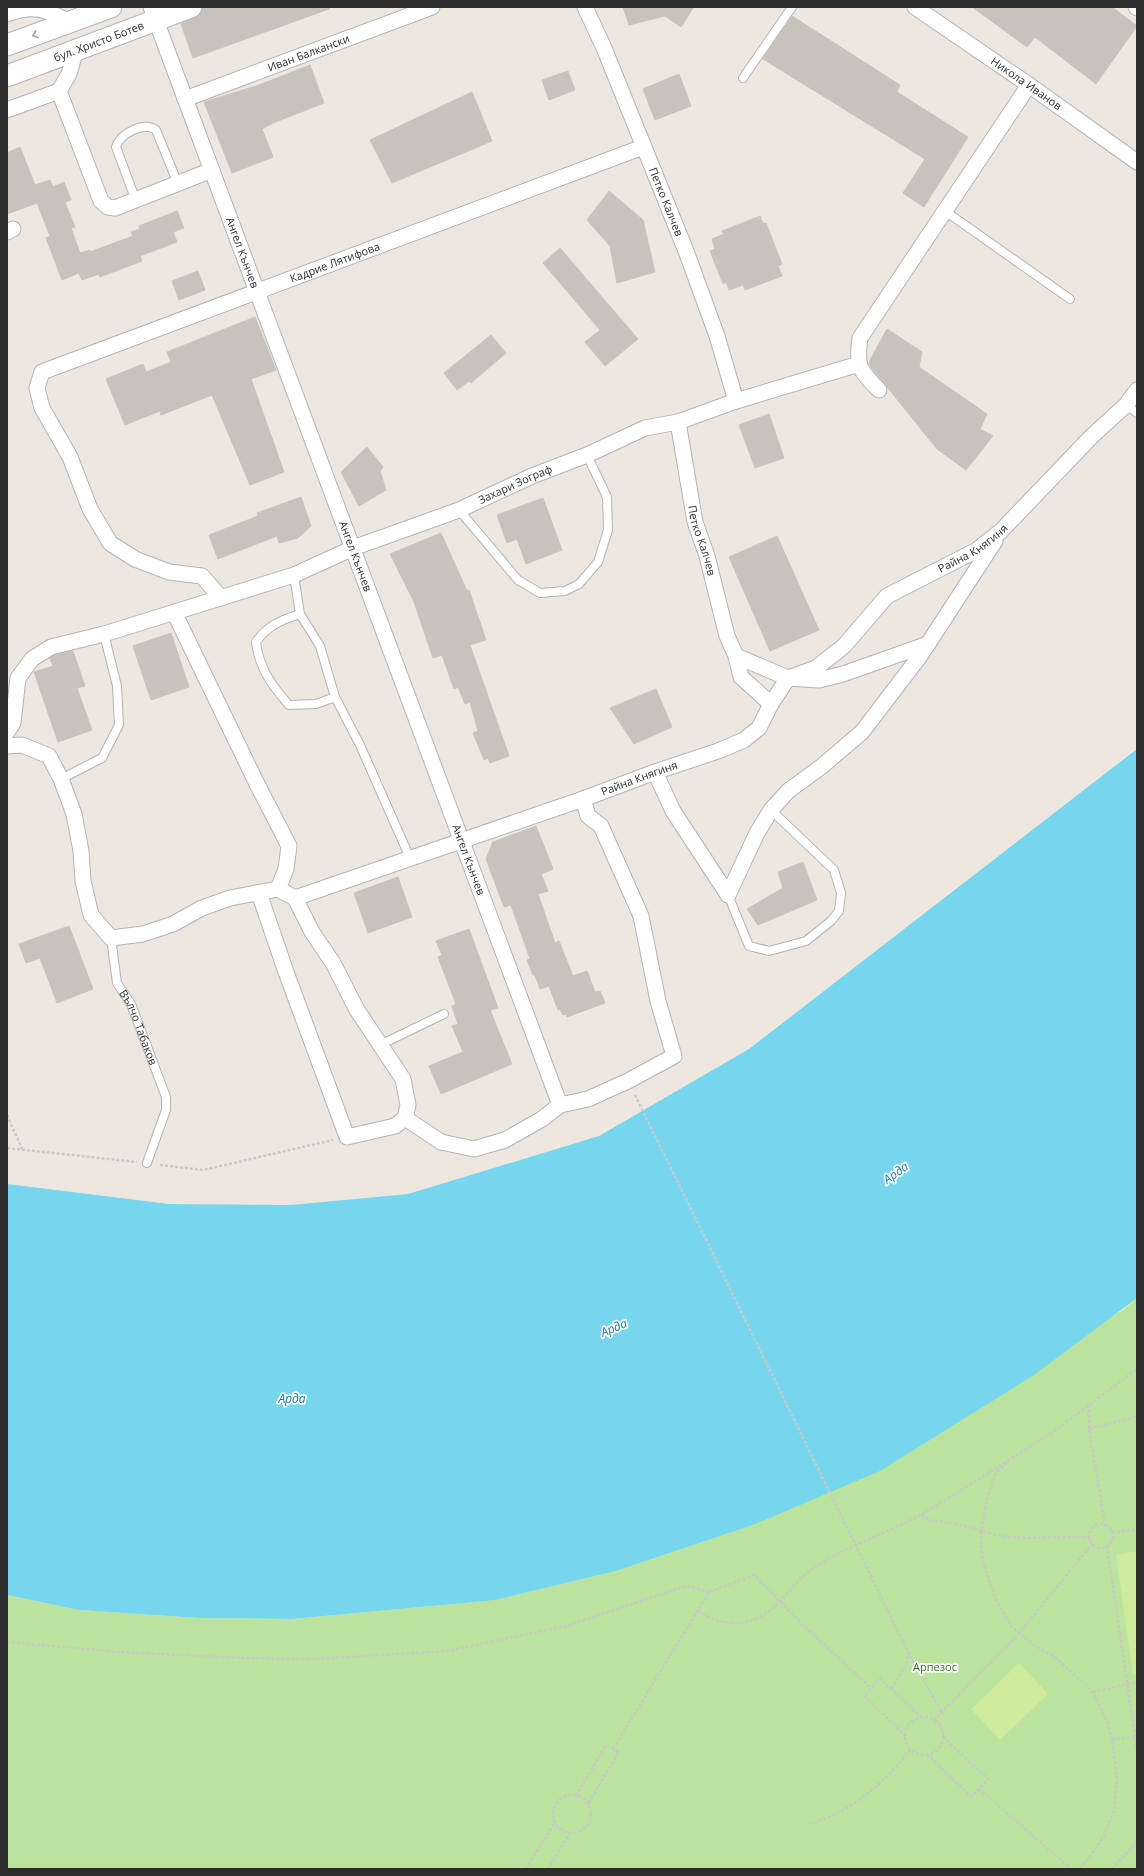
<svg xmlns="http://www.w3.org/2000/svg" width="1144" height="1876" font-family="'Open Sans',sans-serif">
  <rect width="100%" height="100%" fill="#eee7e0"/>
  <polygon fill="#bbe39e" points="1137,1298 1137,1869 7,1869 7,1595 79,1610 199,1618 292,1619 496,1600 616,1571 753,1525 1123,1310"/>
  <g fill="#ceea9b">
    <polygon points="1137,1551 1137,1674 1133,1675 1116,1555"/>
    <polygon points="1019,1663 1048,1694 1000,1740 971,1709"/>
  </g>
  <polygon fill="#76d6ed" points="1137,749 1137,1298 1034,1375 880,1471 753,1525 616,1571 496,1600 292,1619 199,1618 79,1610 7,1595 7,1184 169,1204 291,1205 408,1194 599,1136 749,1049"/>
  <g fill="#c7c2bb" stroke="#cac3b9">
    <polygon points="203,7 329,7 329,9 193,58 181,24 200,15"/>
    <polygon points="623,7 694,7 681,27 665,16 629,25"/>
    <polygon points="972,7 1112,7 1137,26 1096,84 1035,37 1027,47"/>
    <polygon points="792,16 900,85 897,92 968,137 924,207 903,193 925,159 763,59"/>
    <polygon points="310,65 324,103 273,123 262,129 273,157 232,173 204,102 259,85"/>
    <polygon points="568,71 575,90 549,100 542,80"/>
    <polygon points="679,74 691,106 655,120 643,89"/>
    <polygon points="472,92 492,141 392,183 370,140"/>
    <polygon points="20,147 35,185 50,180 53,187 64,182 71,200 65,202 75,227 71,228 80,253 90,250 90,252 133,236 131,232 140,229 139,226 177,211 184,228 173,232 177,242 140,256 142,261 100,277 99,274 82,280 79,273 62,280 46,238 50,236 37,203 7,214 7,153"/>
    <polygon points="609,191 643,220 655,272 617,283 610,246 587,220"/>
    <polygon points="760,216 763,224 766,223 782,264 778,266 782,276 745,290 743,285 729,290 726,282 723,284 710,251 715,249 712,239 724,234 722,231"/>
    <polygon points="560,248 638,339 605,366 585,342 600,330 543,263"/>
    <polygon points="198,271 205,290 179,300 172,281"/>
    <polygon points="255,317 276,370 251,379 284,472 250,485 212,395 161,415 160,411 125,425 106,379 143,364 146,372 171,362 167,352"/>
    <polygon points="887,329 922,352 919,367 987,414 980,429 993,436 966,470 937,449 871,367 869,362"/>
    <polygon points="491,335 506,353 471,383 469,381 457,390 444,373"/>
    <polygon points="769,414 784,458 755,468 739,425"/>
    <polygon points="367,447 383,467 380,471 386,490 359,506 341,472"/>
    <polygon points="301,497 311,526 298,538 279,543 277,536 218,559 209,535 258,516 257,513"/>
    <polygon points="543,498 562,550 526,564 517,539 507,543 497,515"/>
    <polygon points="441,533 467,591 469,590 486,640 470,645 509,756 490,763 488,758 484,760 473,733 478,731 470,702 465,704 458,687 454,689 442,655 433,658 414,602 390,554"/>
    <polygon points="777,536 819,630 770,651 729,557"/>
    <polygon points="171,633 189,687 151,700 133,646"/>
    <polygon points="73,651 85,686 77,688 92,730 58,742 34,672 53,666 50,658 55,655"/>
    <polygon points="656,689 672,727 634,744 610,708"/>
    <polygon points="536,826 553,869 541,874 548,891 538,894 555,943 559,941 573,976 587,971 595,992 600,991 605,1003 567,1017 566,1014 563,1015 560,1009 558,1010 549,986 540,989 535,975 533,975 527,960 530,959 511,905 504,907 486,859 493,842"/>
    <polygon points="803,862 817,900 758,925 747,909 783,888 778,872"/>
    <polygon points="398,877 412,917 368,933 354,893"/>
    <polygon points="69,926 93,989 57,1003 40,958 26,963 19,944"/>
    <polygon points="469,929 498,1008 490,1010 512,1064 441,1094 429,1066 463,1052 452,1026 458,1024 452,1006 456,1004 438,957 442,955 436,941"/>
  </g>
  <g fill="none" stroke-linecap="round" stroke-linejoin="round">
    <g stroke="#b0b3bd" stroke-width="10">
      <g id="lane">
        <polyline points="743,78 792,7"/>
        <path d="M136,201L116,147C120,134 143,121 156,130L178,184"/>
        <polyline points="945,211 1070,299"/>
        <polyline points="1126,405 1137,413"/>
        <polyline points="459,510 518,580 540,593 565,591 579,584 598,562 608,530 607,497 587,455"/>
        <polyline points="294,575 300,614 320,646 335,697 360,745 410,858"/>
        <path d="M300,614C281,620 267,626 256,642C259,668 272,686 289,705L316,704L335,697"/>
        <polyline points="61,779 102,758 119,725 117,686 104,634"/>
        <polyline points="728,895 749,946 769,951 806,941 831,921 839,911 841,893 834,870 771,810"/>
        <path id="s1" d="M111,938L117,983L131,1004L166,1097V1110L147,1163"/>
        <polyline points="382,1044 444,1014"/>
      </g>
    </g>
    <g stroke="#b0b3bd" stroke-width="17">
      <g id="street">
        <path id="s2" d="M151,7L560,1105"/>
        <path id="s3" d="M585,7L604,48L686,251L717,336L736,401"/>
        <path id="s4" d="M915,7L1029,85L1137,162"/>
        <polyline points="1136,7 1137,8"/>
        <path d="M7,14C33,4 46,9 69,22"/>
        <polyline points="59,91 101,201 108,207 115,208 212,170"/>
        <path id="s5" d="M185,99L432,7"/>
        <polyline points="7,110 59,91 69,74 76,49"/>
        <polyline points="7,232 13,229"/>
        <path d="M879,390C859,370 856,366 860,338L1029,85"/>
        <path id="s6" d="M678,422L695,522L707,556L727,636L736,656L741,677L771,704"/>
        <path id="s7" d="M221,598L202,576L169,572L135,559L110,543L90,509L70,457L42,408L37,388L42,372L643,147"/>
        <polyline points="174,612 256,782 289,846 286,869 278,889"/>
        <path id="s8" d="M736,656L788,678L816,668L844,646L887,596L977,550L1001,531L1092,436L1126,405L1137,390"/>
        <path id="s9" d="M7,732L13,723L18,678L32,659L51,647L104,634L294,575L353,548L459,510L532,476L587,455L645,428L678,422L736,401L859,364"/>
        <path id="s10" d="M7,746L22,745L49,756L61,779L74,814L81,851L83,881L91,915L111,938L143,934L173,924L202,908L230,898L278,889L295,898L583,799L655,772L718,751L744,740L759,728L771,704L788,678L819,680L843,674L928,644"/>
        <polyline points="655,772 673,811 728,895"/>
        <polyline points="259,893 286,972 347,1137 395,1126 405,1118 408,1105 403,1079 357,1010 333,963 312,932 295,898"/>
        <polyline points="728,895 757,833 771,810 788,791 821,767 862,732 920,656 995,541"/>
        <polyline points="405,1118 441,1142 474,1149 505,1140 542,1119 560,1105 588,1099 628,1081 674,1056 658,1001 641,916 601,826 588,816 583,799"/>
      </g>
    </g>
    <g stroke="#b0b3bd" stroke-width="23">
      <g id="secondary">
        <polyline points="7,45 111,7"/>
        <path id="s11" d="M7,76L191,7"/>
      </g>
    </g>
    <g stroke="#c8c8c8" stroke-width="2.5" stroke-dasharray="3 2" stroke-linecap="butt">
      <polyline points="635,1095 908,1652 942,1713"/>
      <polyline points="7,1115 22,1149"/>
      <polyline points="7,1148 137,1162"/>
      <polyline points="160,1165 203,1170 333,1140"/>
      <polyline points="1089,1405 1089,1429 1105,1525"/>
      <polyline points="1089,1429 1137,1416"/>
      <polyline points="1007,1463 996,1473 987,1499 981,1531 981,1549 984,1565 995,1598 1011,1626 1034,1645 1056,1658 1093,1692 1106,1719 1112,1739 1117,1776 1114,1811 1104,1836 1091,1855 1079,1869"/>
      <polyline points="921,1515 930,1520 952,1523 1001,1536 1022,1538 1089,1537"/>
      <circle cx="1101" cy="1536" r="12"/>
      <polyline points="1112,1533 1137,1529"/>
      <polyline points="1107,1546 1137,1750"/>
      <path d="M698,1611C717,1622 733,1628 755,1619C778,1611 791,1584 811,1570C845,1546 886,1534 922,1514C953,1496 984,1476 1014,1457C1030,1446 1047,1437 1062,1425C1087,1407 1112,1387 1137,1369"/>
      <polyline points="7,1642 120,1652 243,1658 316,1659 448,1651 566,1626 686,1586 709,1592"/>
      <polyline points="891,1689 907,1663 908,1653"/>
      <polyline points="1093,1692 1137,1682"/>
      <circle cx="924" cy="1736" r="19"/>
      <polyline points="934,1720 1016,1637 1092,1544"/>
      <polyline points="906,1736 864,1696 880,1679 921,1717"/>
      <polyline points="1112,1739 1135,1737"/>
      <polyline points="613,1749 709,1592 754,1575 804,1626 871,1688"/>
      <polyline points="927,1754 971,1797 988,1779 943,1737"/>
      <polyline points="979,1789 1071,1869"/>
      <circle cx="572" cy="1814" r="19"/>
      <polyline points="576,1796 606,1745 619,1752 588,1804"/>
      <path d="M809,1824C852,1812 883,1784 911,1749"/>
      <polyline points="526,1869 555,1822"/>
      <polyline points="548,1869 570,1833"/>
      <polyline points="1112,1869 1137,1842"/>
    </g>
    <use href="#lane" stroke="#fff" stroke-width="8"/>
    <use href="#street" stroke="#fff" stroke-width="15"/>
    <use href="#secondary" stroke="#fff" stroke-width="21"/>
  </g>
  <defs><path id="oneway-chevron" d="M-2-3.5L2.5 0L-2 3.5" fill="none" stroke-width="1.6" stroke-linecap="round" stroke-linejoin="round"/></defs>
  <use stroke="#a0a0a0" href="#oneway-chevron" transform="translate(35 35) rotate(160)"/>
  <g text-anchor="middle" stroke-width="3.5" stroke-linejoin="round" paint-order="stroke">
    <g font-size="11" fill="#2d2d2d" stroke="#fff">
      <text dy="4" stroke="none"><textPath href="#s11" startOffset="98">бул. Христо Ботев</textPath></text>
      <text dy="4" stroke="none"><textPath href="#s5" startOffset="132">Иван Балкански</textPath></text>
      <text dy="4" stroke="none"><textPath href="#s4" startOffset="135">Никола Иванов</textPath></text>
      <text dy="4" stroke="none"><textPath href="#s3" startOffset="211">Петко Калчев</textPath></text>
      <text dy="4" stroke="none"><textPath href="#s2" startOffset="262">Ангел Кънчев</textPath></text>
      <text dy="4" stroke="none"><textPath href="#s7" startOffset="630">Кадрие Лятифова</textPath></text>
      <text dy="4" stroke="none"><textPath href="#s9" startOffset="595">Захари Зограф</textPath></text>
      <text dy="4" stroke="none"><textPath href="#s6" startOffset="121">Петко Калчев</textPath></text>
      <text dy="4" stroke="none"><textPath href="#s8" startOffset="286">Райна Княгиня</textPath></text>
      <text dy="4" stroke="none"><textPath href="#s2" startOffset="586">Ангел Кънчев</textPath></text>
      <text dy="4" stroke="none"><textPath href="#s10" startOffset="800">Райна Княгиня</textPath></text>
      <text dy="4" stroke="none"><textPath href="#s2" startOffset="910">Ангел Кънчев</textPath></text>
      <text dy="4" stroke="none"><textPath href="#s1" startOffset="95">Вълчо Табаков</textPath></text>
    </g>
    <g font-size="11" fill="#326b1d" stroke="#fff">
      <text x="935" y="1671">Арпезос</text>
    </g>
    <g font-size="12" font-style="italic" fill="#10779e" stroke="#fff">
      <text transform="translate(896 1173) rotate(-36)" y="4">Арда</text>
      <text transform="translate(614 1328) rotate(-23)" y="4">Арда</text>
      <text x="292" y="1403">Арда</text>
    </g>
  </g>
  <rect width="1144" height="1876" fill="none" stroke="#2d2d2d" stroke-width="16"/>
</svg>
